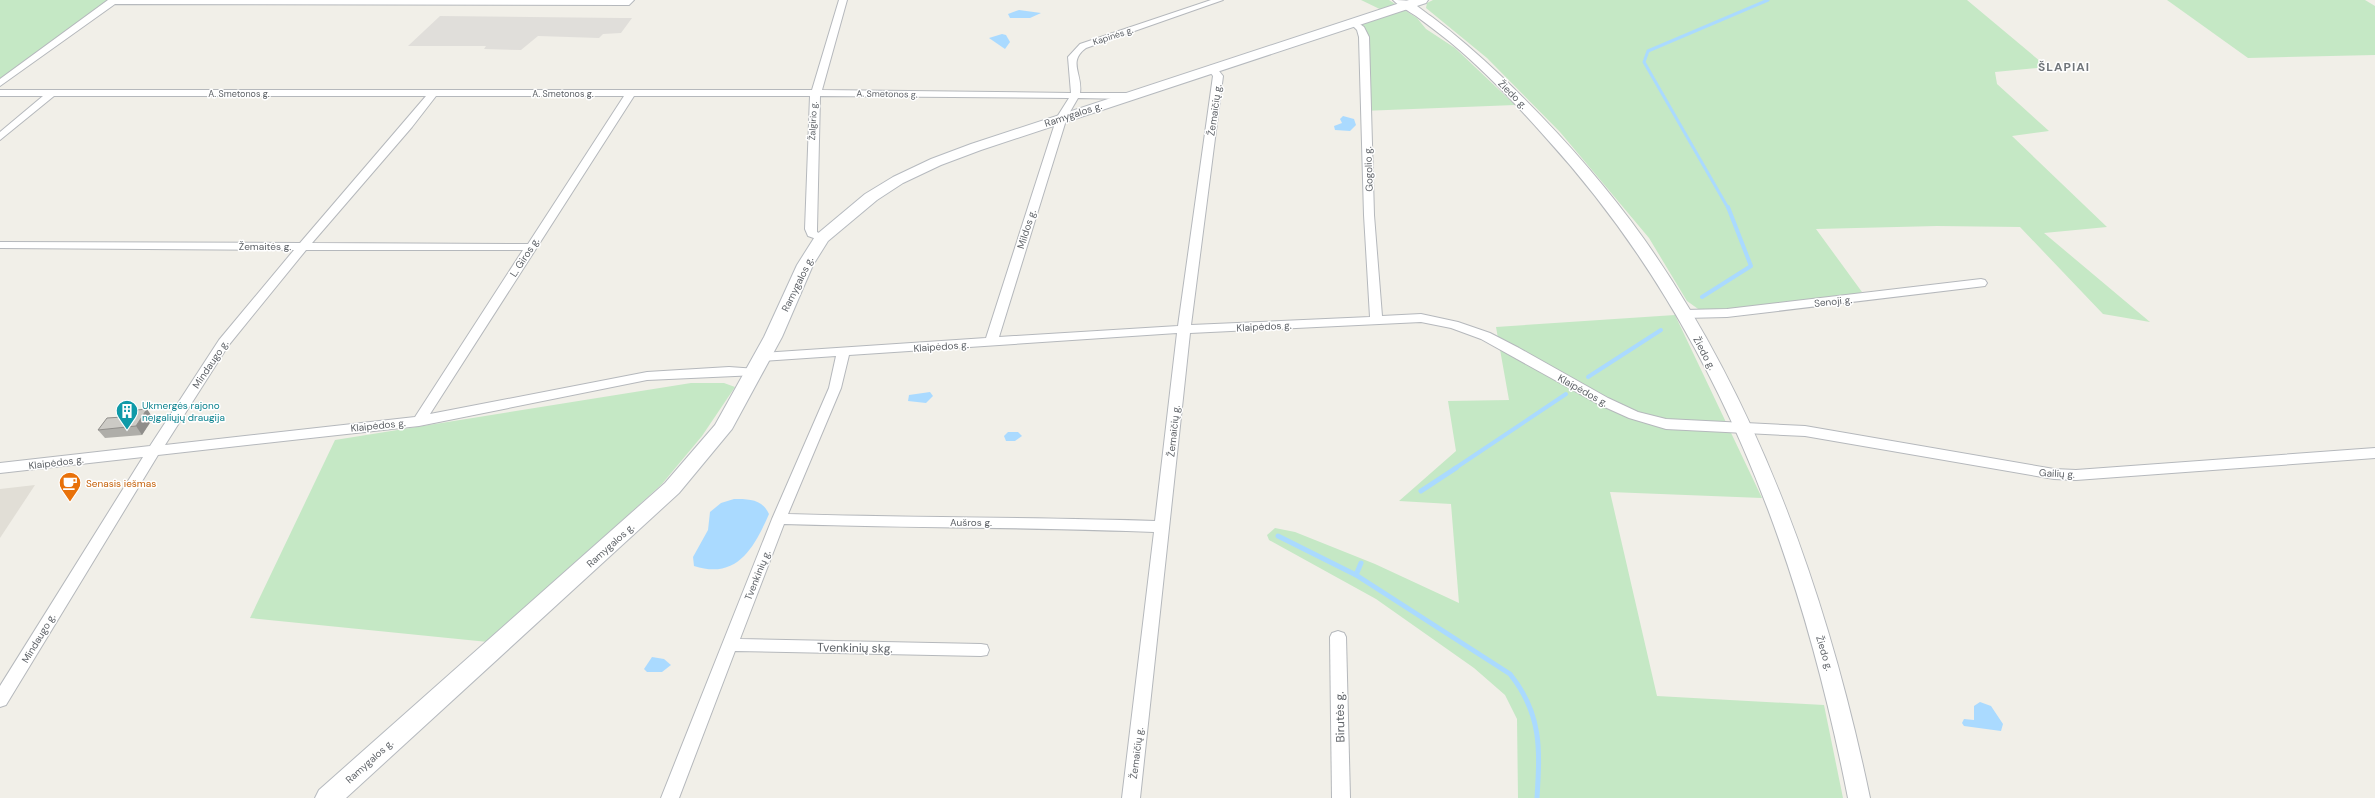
<svg xmlns="http://www.w3.org/2000/svg" width="2375" height="798" font-family="'DM Sans',sans-serif">
  <rect width="100%" height="100%" fill="#f1efe8"/>
  <polygon fill="#e0deda" points="440,16 621,18 632,18 621,33 603,34 599,38 538,36 521,50 484,49 486,46 408,46"/>
  <polygon fill="#e1ded6" points="35,485 0,538 0,489"/>
  <g fill="#c5e8c5">
    <polygon points="0,0 109,0 0,79"/>
    <polygon points="1361,0 1389,0 1417,18 1426,29 1455,48 1515,105 1362,111 1360,37 1355,27 1390,14"/>
    <polygon points="1433,0 1967,0 2047,67 1995,72 1997,84 2049,131 2012,136 2107,227 2044,233 2150,322 2103,314 2020,227 1937,226 1816,229 1862,292 1849,297 1725,310 1701,311 1687,301 1649,238 1560,132 1487,58 1426,8 1427,3"/>
    <polygon points="2167,0 2365,0 2375,6 2375,55 2248,58"/>
    <polygon points="1675,315 1762,498 1610,492 1657,696 1824,705 1843,798 1518,798 1517,719 1505,695 1474,668 1376,599 1269,540 1267,535 1275,528 1295,532 1375,564 1459,603 1451,504 1399,501 1456,451 1448,401 1509,400 1496,327"/>
    <polygon points="691,383 724,383 735,387 702,436 662,484 488,642 250,618 335,440"/>
  </g>
  <g fill="#aadaff">
    <polygon points="1019,10 1041,13 1030,18 1010,18 1008,14"/>
    <polygon points="1002,34 1006,35 1010,42 1005,49 989,38"/>
    <polygon points="1343,116 1354,119 1356,125 1350,131 1335,130 1334,126 1342,123 1340,119"/>
    <polygon points="930,392 933,396 926,403 908,401 909,395"/>
    <polygon points="1008,432 1018,432 1022,436 1015,441 1006,441 1004,436"/>
    <path d="M734,499C749,499 762,499 769,514C754,548 737,580 694,566L693,557L708,530L710,512L721,503Z"/>
    <polygon points="652,657 664,659 671,665 662,672 647,672 644,669"/>
    <polygon points="1980,702 1991,706 2003,724 2001,731 1964,726 1962,723 1964,719 1974,720 1974,706"/>
  </g>
  <g fill="none" stroke-linecap="round" stroke-linejoin="round">
    <polyline stroke="#aadaff" stroke-width="3" points="1728,208 1644,62 1648,51 1768,0"/>
    <g stroke="#aadaff" stroke-width="4">
      <polyline points="1702,297 1751,266 1728,207"/>
      <polyline points="1588,377 1661,330"/>
      <polyline points="1454,469 1566,394"/>
    </g>
    <g stroke="#aadaff" stroke-width="5">
      <polyline points="1421,491 1456,468"/>
      <path d="M1278,536L1356,575L1510,674C1542,714 1540,749 1537,798"/>
      <polyline points="1356,575 1361,563"/>
    </g>
    <g stroke="#b5b8bc" stroke-width="2">
      <g id="minor">
        <polygon points="108,0 634,0 629,5 115,4 0,86 0,79"/>
        <path d="M839,0H847L822,90L1071,93L1068,57L1080,44L1211,0H1223L1086,48C1067,62 1083,74 1080,93H1127L1132,96L1127,99L1078,98L1067,117L999,337L1178,326L1213,76L1207,68L1212,65L1215,66L1223,76L1191,325L1370,317L1364,215L1359,37L1357,30L1349,22L1353,19L1364,27L1369,37L1374,215L1382,316L1421,314L1458,322L1490,333L1519,348L1608,398L1638,412L1666,419L1805,426L2054,469L2076,470L2375,448V458L2076,480L2054,479L1805,436L1666,429L1629,418L1598,404L1481,339L1451,328L1421,322L1190,333L1140,798H1122L1154,532C1031,527 907,528 784,524L740,639L981,644L987,645L989,650L987,655L981,656L735,651L679,798H661L772,519L829,388L836,356L762,361L756,357L762,353L986,338L1057,117L1069,98L820,96L817,229V232L828,238L822,241L808,236L805,229L810,96H634L430,414L647,372L729,367L757,369L759,372L757,375L647,380L419,426L158,455L6,705L0,707V686L143,457L0,473V463L150,446L219,340L294,250L0,248V242L300,243L426,96H54L0,140V132L43,96H0V90H812ZM436,96H624L528,244L312,243L412,127ZM306,250H523L415,417L165,445L228,346ZM1177,333L1155,521C1033,517 911,518 788,514L841,388L849,355Z"/>
        <polygon points="1981,279 1985,280 1987,283 1985,286 1727,317 1684,318 1678,314 1684,310 1727,309"/>
        <polygon points="1338,631 1344,633 1346,637 1350,798 1332,798 1330,637 1332,633"/>
      </g>
    </g>
    <g stroke="#b5b8bc" stroke-width="2">
      <path id="tertiary" d="M1393,0C1398,0 1404,0 1408,1C1416,4 1424,12 1432,17C1456,35 1479,55 1501,76C1553,126 1602,180 1644,239C1761,405 1829,601 1870,798H1848C1800,555 1716,325 1547,139C1517,105 1485,71 1450,42C1439,33 1428,25 1416,16C1409,11 1400,7 1393,0Z"/>
    </g>
    <g stroke="#b6babf" stroke-width="2">
      <polygon id="secondary" points="1409,0 1428,0 1426,3 981,150 941,165 903,183 877,200 828,241 813,265 782,337 732,429 679,493 346,798 315,798 319,790 665,483 715,425 764,337 797,265 816,235 865,194 893,177 931,159 971,144"/>
    </g>
    <use href="#minor" fill="#fff" fill-rule="evenodd"/>
    <use href="#tertiary" fill="#fff" fill-rule="evenodd"/>
    <use href="#secondary" fill="#fff" fill-rule="evenodd"/>
  </g>
  <polygon fill="#afaea9" points="153,418 142,435 105,438 98,430"/>
  <polygon fill="#8f8d8a" points="147,409 153,418 142,435 136,426"/>
  <polygon fill="#cccac5" stroke="#8f8d8a" points="147,409 136,426 98,430 107,418 123,417 127,411"/>
  <defs>
    <g id="building-pin" transform="scale(1.15)"><path d="M0 17L-7.5 6A9.5 9.5 0 1 1 7.5 6Z" fill="#0f9aa8" stroke="#fff"/><path d="M-4-6H4V6H1V3H-1V6H-4ZM-2.5-4.3h1.7v1.8h-1.7ZM.8-4.3h1.7v1.8H.8ZM-2.5-1h1.7V.8h-1.7ZM.8-1h1.7V.8H.8Z" fill="#fff"/></g>
    <g id="cafe-pin" transform="scale(1.15)"><path d="M0 17L-7.5 6A9.5 9.5 0 1 1 7.5 6Z" fill="#e8710a" stroke="#fff"/><path d="M-5.5-4.5H6V0H3Q3 3.5 0 3.5H-2.5Q-5.5 3.5-5.5 0ZM3-3.2v2h1.7v-2ZM-6 4.5H4V6H-6Z" fill="#fff"/></g>
  </defs>
  <g fill-rule="evenodd">
    <use href="#building-pin" x="127" y="411"/>
    <use href="#cafe-pin" x="70" y="483"/>
  </g>
  <g text-anchor="middle" stroke-width="3" stroke-linejoin="round" paint-order="stroke">
    <g font-size="9" fill="#5f6368" stroke="#fff">
      <text transform="translate(1113 36) rotate(-18)" y="3">Kapinės g.</text>
      <text x="239" y="97">A. Smetonos g.</text>
      <text x="563" y="97">A. Smetonos g.</text>
      <text transform="translate(887 94) rotate(1)" y="3">A. Smetonos g.</text>
      <text transform="translate(813 121) rotate(-87)" y="3">Žalgirio g.</text>
    </g>
    <g font-size="10" fill="#5f6368" stroke="#fff">
      <text transform="translate(1513 94) rotate(45)" y="4">Žiedo g.</text>
      <text transform="translate(1214 110) rotate(-82)" y="4">Žemaičių g.</text>
      <text transform="translate(1073 114) rotate(-18)" y="4">Ramygalos g.</text>
      <text transform="translate(1368 169) rotate(-92)" y="4">Gogolio g.</text>
      <text transform="translate(1026 229) rotate(-72)" y="4">Mildos g.</text>
      <text x="265" y="250">Žemaitės g.</text>
      <text transform="translate(524 257) rotate(-57)" y="4">L. Giros g.</text>
      <text transform="translate(797 284) rotate(-64)" y="4">Ramygalos g.</text>
      <text transform="translate(1833 301) rotate(-6)" y="4">Senoji g.</text>
      <text transform="translate(1264 326) rotate(-3)" y="4">Klaipėdos g.</text>
      <text transform="translate(941 346) rotate(-4)" y="4">Klaipėdos g.</text>
      <text transform="translate(1705 353) rotate(62)" y="4">Žiedo g.</text>
      <text transform="translate(210 364) rotate(-56)" y="4">Mindaugo g.</text>
      <text transform="translate(1583 390) rotate(29)" y="4">Klaipėdos g.</text>
      <text transform="translate(378 425) rotate(-6)" y="4">Klaipėdos g.</text>
      <text transform="translate(1173 431) rotate(-84)" y="4">Žemaičių g.</text>
      <text transform="translate(56 462) rotate(-7)" y="4">Klaipėdos g.</text>
      <text transform="translate(2057 473) rotate(3)" y="4">Gailių g.</text>
      <text x="971" y="526">Aušros g.</text>
      <text transform="translate(610 545) rotate(-42)" y="4">Ramygalos g.</text>
      <text transform="translate(757 575) rotate(-68)" y="4">Tvenkinių g.</text>
      <text transform="translate(38 638) rotate(-59)" y="4">Mindaugo g.</text>
      <text transform="translate(1825 653) rotate(73)" y="4">Žiedo g.</text>
      <text transform="translate(1136 753) rotate(-83)" y="4">Žemaičių g.</text>
      <text transform="translate(369 761) rotate(-42)" y="4">Ramygalos g.</text>
    </g>
    <g font-size="10" fill="#0d838f" stroke="#fff" text-anchor="start">
      <text x="142" y="409">Ukmergės rajono<tspan x="142" dy="12">neįgaliųjų draugija</tspan></text>
    </g>
    <g font-size="10" fill="#c56008" stroke="#fff" text-anchor="start">
      <text x="86" y="487">Senasis iešmas</text>
    </g>
    <g font-size="12" font-weight="bold" letter-spacing="1" fill="#70757a" stroke="#fff">
      <text x="2064" y="71">ŠLAPIAI</text>
    </g>
    <g font-size="12" fill="#5f6368" stroke="#fff">
      <text transform="translate(855 648) rotate(1)" y="4">Tvenkinių skg.</text>
      <text transform="translate(1340 717) rotate(-91)" y="4">Birutės g.</text>
    </g>
  </g>
</svg>
